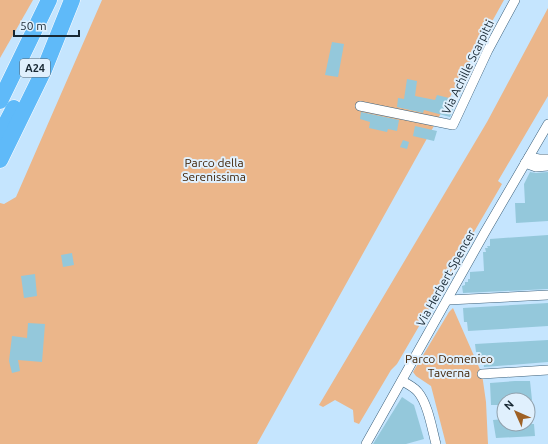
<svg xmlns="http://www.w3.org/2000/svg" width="548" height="444" font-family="Ubuntu,sans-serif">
  <rect width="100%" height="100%" fill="#c5e5fe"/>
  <g fill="#ebb68a">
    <polygon points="0,0 33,0 0,58"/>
    <polygon points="102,0 504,0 257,444 0,444 0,203 4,204 16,197"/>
    <polygon points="548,8 548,96 498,181 502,184 397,364 391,370 359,424 354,422 353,410 335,400 323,407 319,405 487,122"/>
    <polygon points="453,308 482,374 486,402 488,444 446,444 431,386 416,376 413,372 449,312"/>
  </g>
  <g fill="#94c8db">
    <polygon points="332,42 344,44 338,77 325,75"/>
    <polygon points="407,79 417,81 415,96 435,100 437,95 457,100 450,117 424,110 423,113 397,107 398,98 404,99"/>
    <polygon points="361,112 399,120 397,131 388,129 387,132 369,128 370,122 360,119"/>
    <polygon points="415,126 437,131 434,141 413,136"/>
    <polygon points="403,140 409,142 407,149 400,147"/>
    <polygon points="530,172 536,173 548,172 548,221 516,223 515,203 525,203 524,184"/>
    <polygon points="548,235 548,289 463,293 462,286 465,285 465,282 468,282 468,279 470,279 470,272 484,271 483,252 486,252 485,248 488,248 487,246 490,246 490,239"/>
    <polygon points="72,253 74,265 63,267 61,255"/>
    <polygon points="35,274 37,296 24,298 21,276"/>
    <polygon points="548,303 548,326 468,331 467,322 464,322 463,308"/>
    <polygon points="28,323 45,324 42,362 18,360 20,371 12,373 9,361 12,336 27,338"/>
    <polygon points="548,340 548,362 484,367 483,359 480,359 479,352 476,352 475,344"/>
    <polygon points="515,381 530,381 532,400 504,400 504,405 491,405 490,383"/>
    <polygon points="402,397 414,405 424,439 406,444 373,444"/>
    <polygon points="504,419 504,424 534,424 535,436 496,438 493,420"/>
  </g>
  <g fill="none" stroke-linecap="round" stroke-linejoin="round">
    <g stroke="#3c607b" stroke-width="10">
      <g id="minor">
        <polyline points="360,106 453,125 488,50 515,0"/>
        <polyline points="529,157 539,159 548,159"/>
        <polyline points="525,163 536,167 548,166"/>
        <polyline points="448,300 548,295"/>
        <polyline points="482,374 548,370"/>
        <path d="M402,381C408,384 414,387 418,392C428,404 432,429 436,444"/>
        <polyline points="366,444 485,232 548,124"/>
      </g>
    </g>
    <g stroke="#fff" stroke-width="17">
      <g id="motorway">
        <polyline points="0,101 49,0"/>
        <polyline points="0,135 14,108"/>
        <polyline points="0,160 44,70 72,0"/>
      </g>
    </g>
    <use href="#minor" stroke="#fff" stroke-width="9"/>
    <use href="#motorway" stroke="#5fbaf9" stroke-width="16"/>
  </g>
  <g text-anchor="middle" stroke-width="4" stroke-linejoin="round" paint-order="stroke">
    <rect fill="#e0f0fd" stroke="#546470" stroke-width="1" x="20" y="59" width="30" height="18" rx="3"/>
    <g font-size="11" font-weight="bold" fill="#182833">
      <text x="35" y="72">A24</text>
    </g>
    <g font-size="12" fill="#182833" stroke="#e0f0fd">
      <text transform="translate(468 67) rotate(-64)" y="4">Via Achille Scarpitti</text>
      <text transform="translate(446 278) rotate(-61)" y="4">Via Herbert Spencer</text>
    </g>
    <g font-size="12" fill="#402306" stroke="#e0f0fd">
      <text x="214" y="167">Parco della<tspan x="214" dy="14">Serenissima</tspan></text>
      <text x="449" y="363">Parco Domenico<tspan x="449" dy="14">Taverna</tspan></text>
    </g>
  </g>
  <g transform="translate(516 412) rotate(315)"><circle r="19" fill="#e0f0fd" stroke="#90a0ac"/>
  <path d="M0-3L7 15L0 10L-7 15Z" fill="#9e6125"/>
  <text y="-6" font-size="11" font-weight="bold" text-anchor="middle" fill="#182833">N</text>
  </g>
  <path d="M14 30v6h65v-6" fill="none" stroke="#182833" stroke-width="2"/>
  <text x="20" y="30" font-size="12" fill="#182833" stroke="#e0f0fd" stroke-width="3" paint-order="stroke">50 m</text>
</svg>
